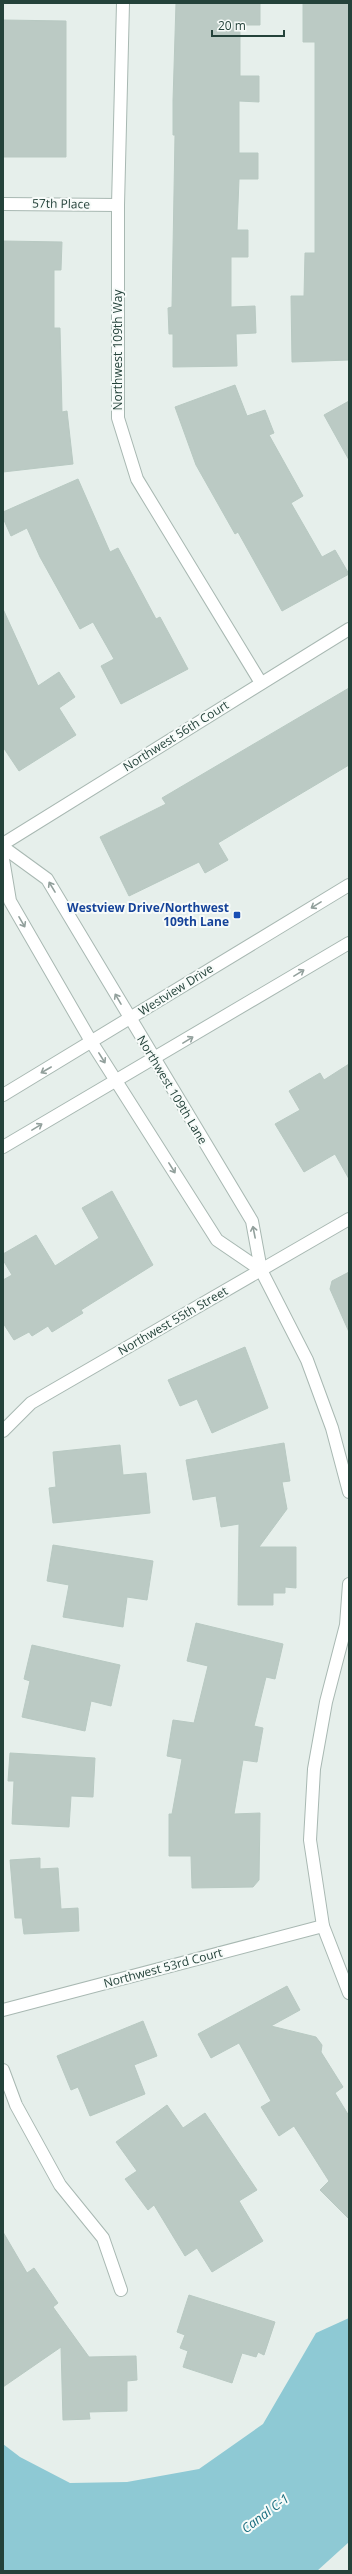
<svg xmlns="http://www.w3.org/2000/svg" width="352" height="2574" font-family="'Open Sans',sans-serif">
  <rect width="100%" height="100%" fill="#e6efeb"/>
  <polygon fill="#8ec9d4" points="349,2318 349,2542 317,2571 3,2571 3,2444 20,2457 70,2483 127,2482 199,2469 263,2424 316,2333"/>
  <g fill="#bbcac4" stroke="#b8c9c2">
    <polygon points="176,3 260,3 260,25 240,25 240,76 259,76 259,102 239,101 239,153 258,153 258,179 239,179 237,230 248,230 248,257 231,257 231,307 255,306 256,333 236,334 237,366 173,367 173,334 169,334 168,308 172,307 175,135 173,135 173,101"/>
    <polygon points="303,3 349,3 349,360 292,362 291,296 304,296 305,253 315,253 315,42 303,42"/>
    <polygon points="3,20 66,21 66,157 3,157"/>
    <polygon points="3,241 62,242 61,270 54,270 54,328 60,328 62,412 67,411 73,464 3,472"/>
    <polygon points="235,385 247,416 265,410 274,433 269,435 303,496 291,503 322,557 335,550 349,574 282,611 238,532 235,534 196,465 175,407"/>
    <polygon points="349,401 349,460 324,415"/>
    <polygon points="78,479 110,552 118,548 156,619 160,617 188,669 121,704 101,666 114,659 93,622 80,629 40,557 27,528 11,536 3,518 3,512"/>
    <polygon points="3,609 38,686 59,672 75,697 59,708 76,735 19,771 3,747"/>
    <polygon points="349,688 349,765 218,843 228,860 205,873 199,862 129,896 100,837 166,804 162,798"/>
    <polygon points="349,1064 349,1179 335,1154 304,1172 275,1124 300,1110 289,1091 320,1073 324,1080"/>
    <polygon points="112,1191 153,1265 81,1310 83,1313 52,1332 48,1326 32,1336 29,1332 14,1340 3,1323 3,1280 12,1275 3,1260 3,1254 36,1235 55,1266 99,1238 82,1208"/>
    <polygon points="349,1272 349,1332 330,1289 332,1281"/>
    <polygon points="245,1347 268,1408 212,1433 197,1399 180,1406 168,1380"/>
    <polygon points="284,1443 290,1481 282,1482 287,1509 259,1547 296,1547 296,1588 285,1587 285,1593 273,1593 273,1605 238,1605 239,1524 221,1527 216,1496 193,1500 186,1460"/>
    <polygon points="120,1445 123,1475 146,1473 150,1513 53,1523 49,1488 56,1487 53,1452"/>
    <polygon points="53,1545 153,1561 147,1600 127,1597 123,1627 63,1617 69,1585 47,1581"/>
    <polygon points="196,1623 283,1644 275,1679 266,1677 254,1726 263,1728 257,1762 243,1760 234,1814 260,1813 259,1880 253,1887 192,1888 191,1856 169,1856 169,1814 172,1814 182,1759 167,1756 173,1720 194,1723 208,1666 187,1661"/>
    <polygon points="32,1645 120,1665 111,1706 91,1701 85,1731 22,1717 30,1681 24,1679"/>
    <polygon points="10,1753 95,1758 93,1797 71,1796 69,1827 12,1824 14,1781 8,1781"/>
    <polygon points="40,1858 40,1869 58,1868 61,1909 78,1908 79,1931 24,1934 22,1918 15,1918 10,1860"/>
    <polygon points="287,1986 300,2010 271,2026 316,2037 322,2045 321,2052 343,2087 335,2093 349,2116 349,2219 320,2190 329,2181 294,2126 279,2136 261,2107 271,2101 239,2043 211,2058 198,2034"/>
    <polygon points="143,2021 157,2056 134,2065 145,2094 90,2116 78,2087 71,2090 57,2056"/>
    <polygon points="167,2105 183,2128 205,2113 257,2190 239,2201 263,2241 212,2272 197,2248 185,2256 154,2205 148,2210 125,2179 137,2171 116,2142"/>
    <polygon points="3,2232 27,2273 34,2268 58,2303 53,2307 89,2357 136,2356 137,2380 127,2381 127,2411 89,2412 90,2419 63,2420 61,2347 3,2387"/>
    <polygon points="189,2295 275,2322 264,2355 258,2352 256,2357 242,2353 232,2383 183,2367 188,2351 180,2348 185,2335 177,2332"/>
  </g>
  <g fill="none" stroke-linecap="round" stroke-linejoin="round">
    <g stroke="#a8b8b2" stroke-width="14">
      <g id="minor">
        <polyline points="123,3 118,205 118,418 137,479 261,683"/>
        <polyline points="3,204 118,205"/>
        <polyline points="3,844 349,629"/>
        <polyline points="3,847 47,879 252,1221 261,1270 307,1360 332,1428 349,1492"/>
        <polyline points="3,859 10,901 92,1043 217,1240 261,1270"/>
        <polyline points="3,1095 349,885"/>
        <polyline points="3,1147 349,943"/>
        <polyline points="3,1431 31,1403 349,1219"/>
        <polyline points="349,1584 346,1625 326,1702 314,1769 310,1840 323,1926 349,1993"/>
        <polyline points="3,2010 323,1926"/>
        <polyline points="3,2070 16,2105 60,2185 103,2238 121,2290"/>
      </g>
    </g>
    <use href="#minor" stroke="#fff" stroke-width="12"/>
  </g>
  <defs><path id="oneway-shaft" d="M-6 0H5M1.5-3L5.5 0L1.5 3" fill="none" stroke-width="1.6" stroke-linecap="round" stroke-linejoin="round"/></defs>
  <g stroke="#92a09c">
    <use href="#oneway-shaft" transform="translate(52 887) rotate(-121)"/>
    <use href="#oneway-shaft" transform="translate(316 905) rotate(148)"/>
    <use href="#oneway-shaft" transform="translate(22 922) rotate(60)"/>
    <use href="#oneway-shaft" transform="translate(299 973) rotate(-31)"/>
    <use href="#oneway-shaft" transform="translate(118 999) rotate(-120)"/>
    <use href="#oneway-shaft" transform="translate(188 1040) rotate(-31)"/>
    <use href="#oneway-shaft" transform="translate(102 1058) rotate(58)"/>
    <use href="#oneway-shaft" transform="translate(46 1070) rotate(150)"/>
    <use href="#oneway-shaft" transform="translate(37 1127) rotate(-31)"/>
    <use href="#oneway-shaft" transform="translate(172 1168) rotate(58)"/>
    <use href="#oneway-shaft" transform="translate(254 1232) rotate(-101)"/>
  </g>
  <rect fill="#1a4fb4" stroke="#f7fbf9" stroke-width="1.5" x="233" y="911" width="8" height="8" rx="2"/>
  <g text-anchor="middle" stroke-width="4" stroke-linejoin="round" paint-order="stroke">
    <g font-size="12" fill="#24423a" stroke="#f7fbf9">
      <text transform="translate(61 204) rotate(1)" y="4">57th Place</text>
      <text transform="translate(118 350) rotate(-90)" y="4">Northwest 109th Way</text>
      <text transform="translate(176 736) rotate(-32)" y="4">Northwest 56th Court</text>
      <text transform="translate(176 990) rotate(-32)" y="4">Westview Drive</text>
      <text transform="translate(172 1090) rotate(59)" y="4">Northwest 109th Lane</text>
      <text transform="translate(173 1321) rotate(-30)" y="4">Northwest 55th Street</text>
      <text transform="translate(163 1968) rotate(-15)" y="4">Northwest 53rd Court</text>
    </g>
    <g font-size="12" font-weight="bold" fill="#164399" stroke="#f7fbf9" text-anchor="end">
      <text x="229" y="912">Westview Drive/Northwest<tspan x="229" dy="14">109th Lane</tspan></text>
    </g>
    <g font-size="13" font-style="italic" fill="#1c6f80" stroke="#f7fbf9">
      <text transform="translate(265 2513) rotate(-37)" y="5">Canal C-1</text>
    </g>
  </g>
  <rect width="352" height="2574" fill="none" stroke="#24423a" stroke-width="8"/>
  <path d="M212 30v6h72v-6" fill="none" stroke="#24423a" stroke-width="2"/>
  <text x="218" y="30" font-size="12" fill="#24423a" stroke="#f7fbf9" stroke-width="3" paint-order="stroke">20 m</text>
</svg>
